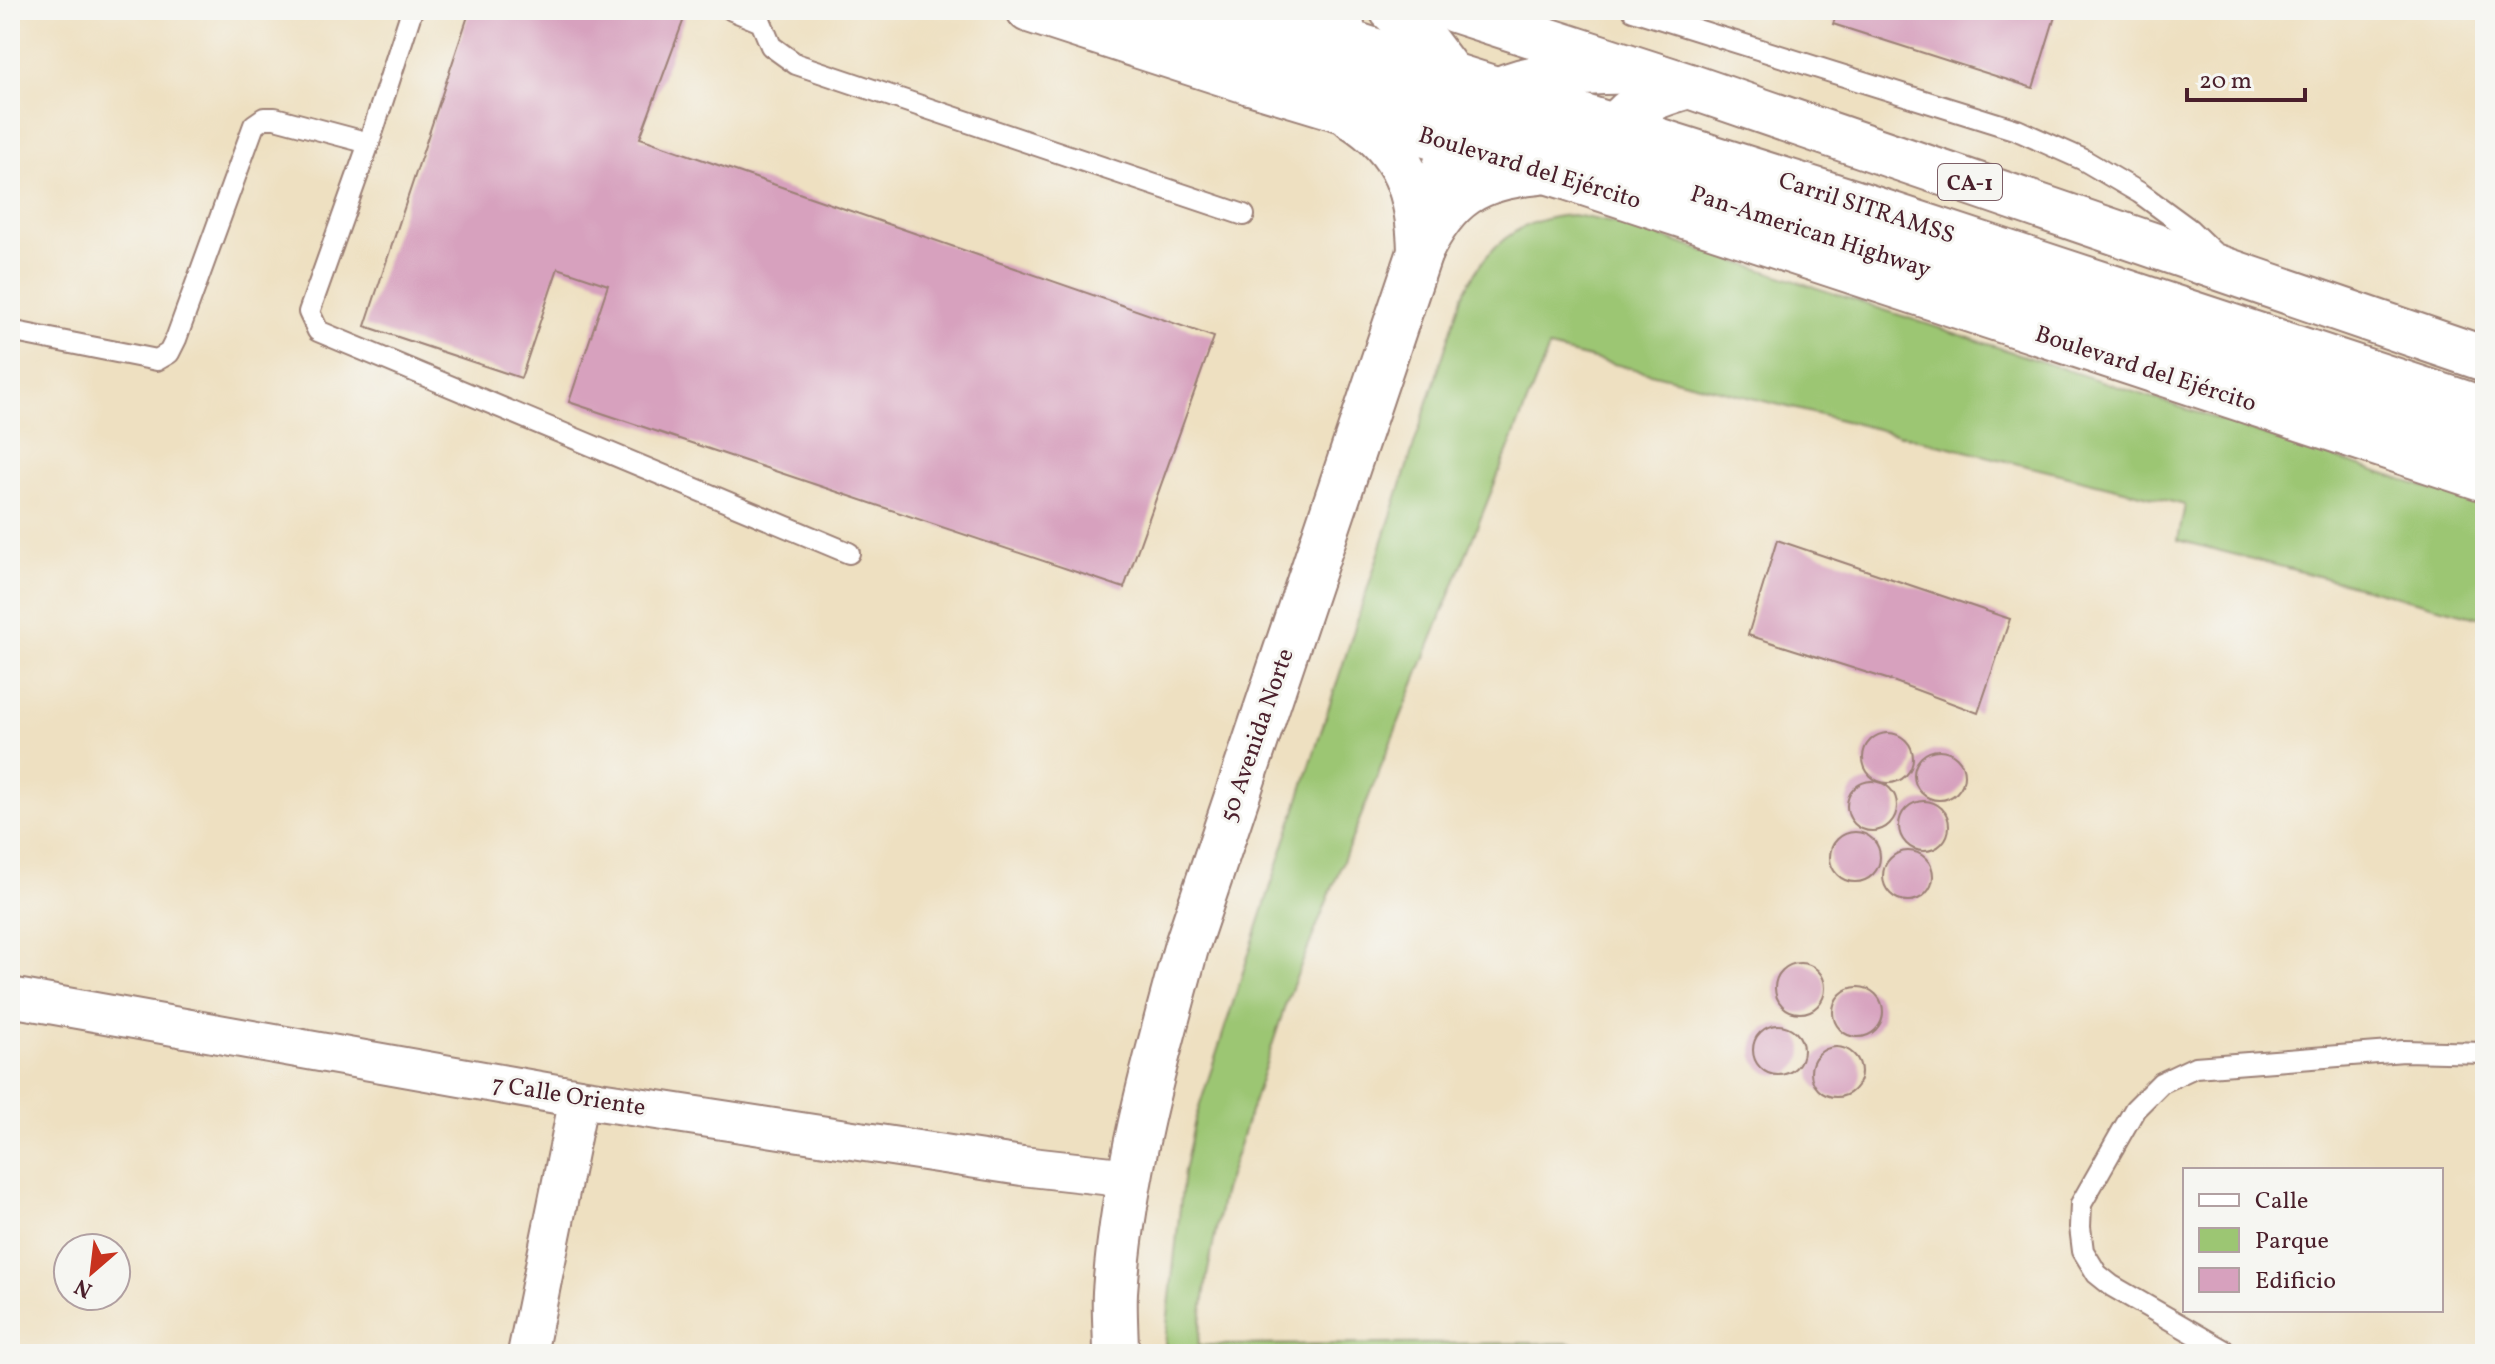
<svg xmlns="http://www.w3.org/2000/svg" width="2495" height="1364" font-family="Vollkorn,serif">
  <rect width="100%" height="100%" fill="#f6f6f2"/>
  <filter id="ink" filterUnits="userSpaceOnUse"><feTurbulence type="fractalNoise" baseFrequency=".0125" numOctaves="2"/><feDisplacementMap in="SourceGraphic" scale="16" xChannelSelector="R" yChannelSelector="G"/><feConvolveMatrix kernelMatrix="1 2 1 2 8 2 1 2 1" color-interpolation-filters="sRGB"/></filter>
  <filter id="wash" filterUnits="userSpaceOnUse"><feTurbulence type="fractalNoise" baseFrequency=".006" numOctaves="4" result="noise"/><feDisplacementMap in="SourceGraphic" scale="32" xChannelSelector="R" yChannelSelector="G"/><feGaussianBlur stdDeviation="1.8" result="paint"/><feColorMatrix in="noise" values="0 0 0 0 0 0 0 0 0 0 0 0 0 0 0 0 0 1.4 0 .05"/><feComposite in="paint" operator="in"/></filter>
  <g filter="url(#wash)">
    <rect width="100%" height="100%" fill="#eee0c1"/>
    <path fill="#9cc673" stroke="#73724f" stroke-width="2" d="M1573,215L1625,225L2485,507V619L2178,540L2185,505L1549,348L1286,1003L1223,1194L1207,1276L1198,1345L1569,1343L1643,1354H1168L1165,1343L1184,1171L1195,1120L1462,297C1484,248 1517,218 1573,215Z"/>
    <g id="blocks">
      <g fill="#d7a1be">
        <polygon points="470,10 668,10 685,16 640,138 1214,337 1124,588 569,402 608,285 558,268 521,378 365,326"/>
        <polygon points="1838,10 2057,10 2033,88 1833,24"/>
        <polygon points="1777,540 2010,619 1978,713 1890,680 1748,635"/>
        <circle cx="1888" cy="758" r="25"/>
        <circle cx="1939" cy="775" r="25"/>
        <circle cx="1872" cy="806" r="25"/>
        <circle cx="1924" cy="826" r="25"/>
        <circle cx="1855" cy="857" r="25"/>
        <circle cx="1908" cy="876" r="25"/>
        <circle cx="1800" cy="988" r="25"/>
        <circle cx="1858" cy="1012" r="25"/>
        <circle cx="1778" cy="1050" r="25"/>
        <circle cx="1836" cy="1072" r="25"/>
      </g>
    </g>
  </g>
  <g filter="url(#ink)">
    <use href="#blocks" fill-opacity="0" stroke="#9c8076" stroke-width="2"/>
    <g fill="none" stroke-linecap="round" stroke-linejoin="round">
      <g stroke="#9c8076" stroke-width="24">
        <g id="service">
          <polyline points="412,10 369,143 309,312 318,331 849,553"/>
          <polyline points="732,10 761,22 771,46 796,64 1244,215"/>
          <polyline points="1633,10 2017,130 2082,159 2140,193 2189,229 2216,255"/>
          <polyline points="10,331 157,360 169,353 176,339 254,125 264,118 275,118 369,143"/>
          <polyline points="2230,1354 2112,1286 2097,1274 2083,1251 2080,1227 2081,1204 2135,1109 2161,1083 2195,1067 2404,1051 2485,1053"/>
        </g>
      </g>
      <g stroke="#9c8076" stroke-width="42">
        <g id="minor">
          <polyline points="10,997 579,1098 1022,1166 1130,1178"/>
          <polyline points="527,1354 579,1098"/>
        </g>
      </g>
      <g stroke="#9c8076" stroke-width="48">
        <g id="tertiary">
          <path d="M1482,98C1528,70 1586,73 1637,71"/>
          <path d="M1116,1354C1116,1334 1114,1313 1115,1292C1123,1175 1155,1061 1186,948L1420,252L1456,130V97L1444,66L1422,37L1392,10"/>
        </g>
      </g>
      <g stroke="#9c8076" stroke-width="48">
        <g id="primary">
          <polyline points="1029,10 1250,82 1569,178 2485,479"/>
          <polyline points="1246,10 1853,202 2485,410"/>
          <path d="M1353,117C1405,150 1419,194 1420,252"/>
          <path d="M1420,252C1447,196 1476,177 1539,172"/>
        </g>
      </g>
      <g stroke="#9c8076" stroke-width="48">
        <g id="trunk">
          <polyline points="1137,10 2309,393 2485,454"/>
          <polyline points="1454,10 1689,86 2485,359"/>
          <path d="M1250,82C1303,92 1357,75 1339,10"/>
          <path d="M1627,189C1618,180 1612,168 1611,155C1608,110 1653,96 1689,86"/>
        </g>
      </g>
      <use href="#service" stroke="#fff" stroke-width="20"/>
      <use href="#minor" stroke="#fff" stroke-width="38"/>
      <use href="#tertiary" stroke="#fff" stroke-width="44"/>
      <use href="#primary" stroke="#fff" stroke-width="44"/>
      <use href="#trunk" stroke="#fff" stroke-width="44"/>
    </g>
  </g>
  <g text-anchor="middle" stroke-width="6" stroke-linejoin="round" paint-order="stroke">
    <rect fill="#f6f6f2" stroke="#7e6067" stroke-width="2" x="1938" y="164" width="64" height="36" rx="6"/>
    <g font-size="22" font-weight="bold" fill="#4a1f2b">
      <text x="1970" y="190">CA-1</text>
    </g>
    <g font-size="24" fill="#4a1f2b" stroke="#f6f6f2">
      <text transform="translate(1530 167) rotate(17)" y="8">Boulevard del Ejército</text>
      <text transform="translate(1867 207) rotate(18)" y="8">Carril SITRAMSS</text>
      <text transform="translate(1811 231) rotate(18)" y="8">Pan-American Highway</text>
      <text transform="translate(2146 368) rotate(18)" y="8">Boulevard del Ejército</text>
      <text transform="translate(1256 735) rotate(-71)" y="8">50 Avenida Norte</text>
      <text transform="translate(569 1095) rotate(9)" y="8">7 Calle Oriente</text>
    </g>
  </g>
  <rect width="2495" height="1364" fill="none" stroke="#f6f6f2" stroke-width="40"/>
  <rect x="2183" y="1168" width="260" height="144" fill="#f6f6f2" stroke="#b1a0a2" stroke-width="2"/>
  <rect x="2199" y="1194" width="40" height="12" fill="#ffffff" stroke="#b1a0a2" stroke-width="2"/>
  <text x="2255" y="1208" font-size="24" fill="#4a1f2b">Calle</text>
  <rect x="2199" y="1228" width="40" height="24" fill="#9cc673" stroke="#b1a0a2" stroke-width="2"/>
  <text x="2255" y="1248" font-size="24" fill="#4a1f2b">Parque</text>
  <rect x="2199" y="1268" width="40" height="24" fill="#d7a1be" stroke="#b1a0a2" stroke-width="2"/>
  <text x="2255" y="1288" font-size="24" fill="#4a1f2b">Edificio</text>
  <g transform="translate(92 1272) rotate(208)"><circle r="38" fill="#f6f6f2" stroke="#b1a0a2" stroke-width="2"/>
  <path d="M0-6L14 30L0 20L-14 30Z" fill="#c8321e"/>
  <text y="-12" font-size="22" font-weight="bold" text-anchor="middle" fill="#4a1f2b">N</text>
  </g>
  <path d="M2187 88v12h118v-12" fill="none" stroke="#4a1f2b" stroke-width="4"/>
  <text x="2199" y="88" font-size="24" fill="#4a1f2b" stroke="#f6f6f2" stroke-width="6" paint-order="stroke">20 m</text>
</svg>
